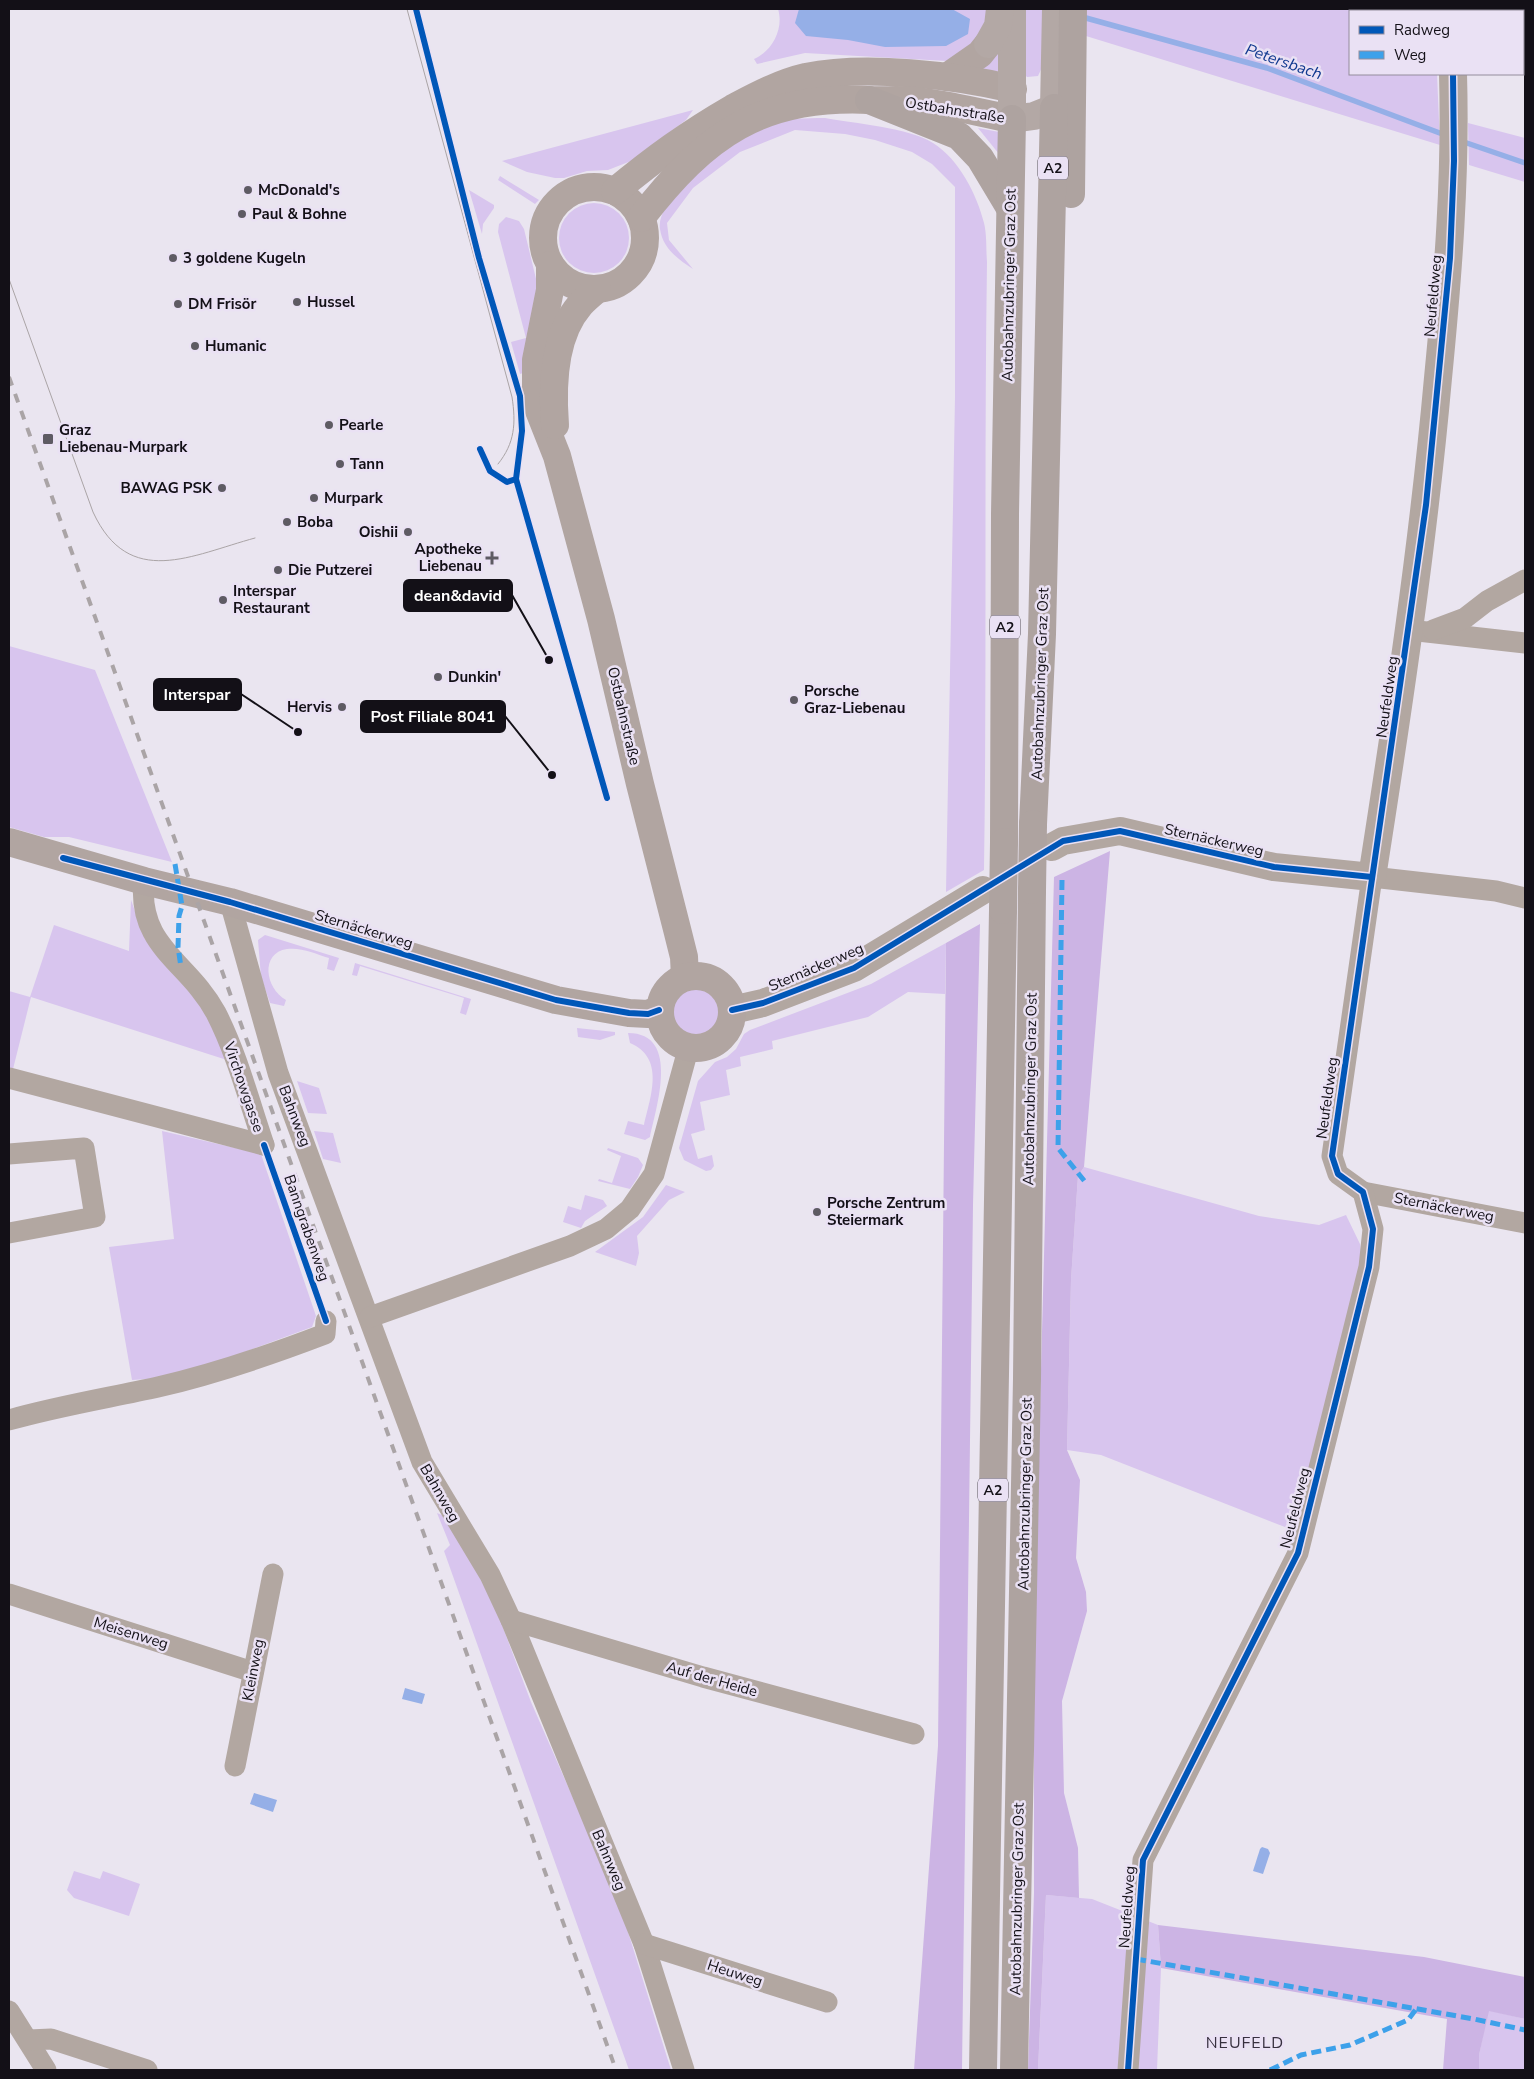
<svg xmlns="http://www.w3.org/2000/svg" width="1534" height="2079" font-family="'Nunito Sans',sans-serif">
  <rect width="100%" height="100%" fill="#eae5f0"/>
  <g fill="#d8c5ee">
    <path d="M778,9H989L981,37L947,61L805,53L757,64L754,59C773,51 784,28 778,9Z"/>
    <polygon points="1025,9 1046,9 1044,63 1038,76 1027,77 1024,74"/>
    <polygon points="1087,9 1397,9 1406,11 1350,11 1350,74 1437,74 1440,145 1086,36"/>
    <polygon points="1001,45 1001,72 975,71"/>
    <polygon points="693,110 686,120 631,161 608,170 587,171 564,178 555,178 527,172 502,161"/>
    <path d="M825,118C853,123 910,128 933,143C959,159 977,195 984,223C987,235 986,250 987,262C984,465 987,667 984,870L946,892L955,397V187L932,164L912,152L875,140L845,134L795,130L740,152L693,188L667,223L669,240L693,269C678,259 663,249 660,229C656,205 699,165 718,152C732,143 749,133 765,126C784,118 805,118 825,118Z"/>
    <polygon points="1468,123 1525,138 1525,182 1469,165"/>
    <polygon points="978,128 999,132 999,154"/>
    <polygon points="500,176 539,200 535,204 498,180"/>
    <polygon points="469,190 494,205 494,208 483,224 482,234"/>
    <circle cx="594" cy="238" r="35"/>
    <polygon points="506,217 519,221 524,229 537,283 526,372 520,374 511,342 526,338 498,232 499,224"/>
    <polygon points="9,646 95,670 172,862 69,837 44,837 9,827"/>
    <polygon points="131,900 145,939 194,992 230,1061 31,997 12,1073 9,1072 9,991 30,997 54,925 129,951"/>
    <path d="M265,935L339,958L334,971L327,969L329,958C316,954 301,947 287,949C260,953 265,988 286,1000L284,1006L270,1003L261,977L258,940Z"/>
    <polygon points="946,943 945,994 908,992 868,1017 772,1041 773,1049 740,1057 741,1066 726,1070 730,1095 700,1102 705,1130 691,1134 698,1159 712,1155 714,1166 711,1170 706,1171 684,1160 679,1148 698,1081 715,1062 727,1057 736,1049 744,1034 750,1030 871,984"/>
    <polygon points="355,963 471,999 466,1015 460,1013 464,998 360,966 357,976 352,975"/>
    <path d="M694,988C712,989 729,1007 716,1025C691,1061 644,999 694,988Z"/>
    <polygon points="577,1028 615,1032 615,1035 600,1040 578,1037"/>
    <path d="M628,1033C681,1033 656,1108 650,1137L645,1140L624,1134L628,1121L644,1125C651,1095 665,1058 630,1043Z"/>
    <polygon points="297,1081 319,1088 327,1114 308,1113"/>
    <polygon points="162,1131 261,1154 316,1316 312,1327 177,1377 132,1380 109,1247 174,1239"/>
    <polygon points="314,1131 333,1133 341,1163 323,1159"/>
    <polygon points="608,1148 638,1158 643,1165 638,1177 630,1189 598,1181 599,1179 612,1183 621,1156 607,1150"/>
    <polygon points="1084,1167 1259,1216 1319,1225 1346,1215 1360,1244 1363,1266 1299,1509 1290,1529 1101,1455 1067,1450 1071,1280 1078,1176"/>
    <polygon points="666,1185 685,1192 669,1200 637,1236 639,1253 636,1266 595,1252 643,1217"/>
    <polygon points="585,1195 603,1200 607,1206 585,1221 581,1228 563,1222 568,1206 581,1210"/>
    <polygon points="437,1513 449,1518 496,1609 531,1702 619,1903 671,2070 629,2070 444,1551 450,1545"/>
    <polygon points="74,1871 100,1879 103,1871 140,1884 129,1916 74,1898 67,1890"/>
    <polygon points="1046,1895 1092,1899 1158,1925 1161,1968 1157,2070 1038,2070"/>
    <polygon points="1488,2010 1525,2019 1525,2070 1479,2070 1479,2055"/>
  </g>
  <g fill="#ccb4e4">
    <polygon points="1110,851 1084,1167 1078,1176 1071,1280 1067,1450 1080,1480 1076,1558 1086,1592 1087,1611 1062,1701 1064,1793 1078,1848 1079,1898 1046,1895 1038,2070 1028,2070 1034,1893 1034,1635 1054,877"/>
    <polygon points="980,924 973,1205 962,2070 914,2070 938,1746 946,943"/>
    <polygon points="1158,1925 1424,1957 1525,1977 1525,2019 1489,2011 1479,2055 1479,2070 1443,2070 1447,2019 1161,1968"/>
  </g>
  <g fill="#95afe7">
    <polygon points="799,9 952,9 970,19 968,34 946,46 885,47 848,40 806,36 795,23"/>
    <polygon points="405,1688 425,1694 422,1704 402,1699"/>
    <polygon points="254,1793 277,1800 273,1812 250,1804"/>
    <polygon points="1262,1847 1268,1849 1270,1853 1263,1874 1253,1871 1260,1849"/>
  </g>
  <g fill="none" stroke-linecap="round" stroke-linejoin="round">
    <g stroke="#95afe7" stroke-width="5.5">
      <polyline points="1086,18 1267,68 1445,135"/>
      <polyline points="1461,141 1525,163"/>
    </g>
    <g stroke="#b2a7a1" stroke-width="21">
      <polyline points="1409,630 1525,643"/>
      <polyline points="1433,630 1465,618 1487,601 1525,580"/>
      <path d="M144,881C137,947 189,962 216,1013C237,1054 249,1101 264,1145"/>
      <polyline points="230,902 278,1073 422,1462 490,1575 511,1620 644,1944 684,2070"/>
      <polyline points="9,1078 264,1145"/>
      <polyline points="9,1154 84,1148 95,1217 9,1233"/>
      <polyline points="1363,1192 1525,1223"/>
      <polyline points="370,1317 570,1246 606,1229 630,1209 654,1174 686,1057 690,1047"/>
      <path d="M9,1420C58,1406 108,1398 158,1387C215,1374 270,1355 325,1334L326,1321"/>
      <polyline points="9,1594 253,1672"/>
      <polyline points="511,1620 703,1677 914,1734"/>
      <polyline points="235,1766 273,1574"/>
      <polyline points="644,1944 827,2002"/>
      <polyline points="9,2011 46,2070"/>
      <polyline points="29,2040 51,2039 147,2070"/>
      <polyline points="1128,2070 1143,1860 1298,1553 1369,1267 1373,1229 1363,1192 1338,1174 1332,1156 1372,877 1496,891 1525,898"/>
    </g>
    <g stroke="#b2a7a1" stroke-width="28">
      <polyline points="1452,9 1452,11"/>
      <path d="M1052,847L1063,841L1120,831L1274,867L1372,877C1398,711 1423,545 1438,378C1448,276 1456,176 1453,74"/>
      <polyline points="732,1010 763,1003 854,968 983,890"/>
    </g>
    <g stroke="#b1a5a1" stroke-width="28">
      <polyline points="947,77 980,54 988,44"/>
      <circle cx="594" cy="238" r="51"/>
      <path d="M615,191C655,158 688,134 733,108C756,96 780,83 806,77C865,65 955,75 1013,89"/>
      <path d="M641,218C705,135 761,95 869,100C884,101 900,99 915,101C947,104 980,113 1012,119"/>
      <polyline points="550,265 550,290 536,360 536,403 557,456 601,619 640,784 677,929 684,957 685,977"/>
      <path d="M555,425C552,386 553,336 580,305C585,299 592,294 597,289"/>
      <polyline points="9,842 144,881 230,902 556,1000 629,1013 648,1014 659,1010"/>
      <circle cx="696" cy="1012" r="36"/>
    </g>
    <g stroke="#b3a8a5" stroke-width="28">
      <polyline points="1012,9 1012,119 1034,116 1054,108"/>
      <polyline points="988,44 998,26 1000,9"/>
      <polyline points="1054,108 1056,9"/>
    </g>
    <g stroke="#aea3a0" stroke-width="28">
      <polyline points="869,100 959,136 980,158 1010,208"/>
      <polyline points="1071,194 1073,9"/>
      <polyline points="1033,824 1042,634 1054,108"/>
      <polyline points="1004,842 1005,514 1012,119"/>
      <polyline points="983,2070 1003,910"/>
      <polyline points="1014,2070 1027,1379 1032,890"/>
    </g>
    <g stroke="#aaa4a6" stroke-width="1">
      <path d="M407,9L512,397C516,423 515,443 498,464"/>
      <path d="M9,279L93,512C129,590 192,555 255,538"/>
    </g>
    <polyline stroke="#aaa4a6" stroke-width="4" stroke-dasharray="9 9" stroke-linecap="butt" points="9,377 616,2070"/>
    <g stroke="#aea3a0" stroke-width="28">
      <polyline points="1032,890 1033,824"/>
      <polyline points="1003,910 1004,842"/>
    </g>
    <g stroke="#3da1ea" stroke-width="5" stroke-dasharray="10 5" stroke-linecap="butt">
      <polyline points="175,864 182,906 179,916 178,947 181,967"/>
      <polyline points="1062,880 1058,1148 1086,1183"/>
      <polyline points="1136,1959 1474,2019 1525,2030"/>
      <polyline points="1270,2070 1301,2055 1350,2045 1408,2020 1417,2008"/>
    </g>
    <g stroke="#eae1f4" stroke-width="9">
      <g id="cycleway">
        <polyline points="416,9 479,258 520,396 522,431 516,479 507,482 490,471 480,449"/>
        <polyline points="516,479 607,798"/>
        <polyline points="63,858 230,902 556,1000 629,1013 648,1014 659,1010"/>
        <polyline points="732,1010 763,1003 854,968 1063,841 1120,831 1274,867 1372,877"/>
        <polyline points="264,1145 326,1321"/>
        <polyline points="1128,2070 1143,1860 1298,1553 1369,1267 1373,1229 1363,1192 1338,1174 1332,1156 1426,505 1450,258 1454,161 1453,74"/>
      </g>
    </g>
    <use href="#cycleway" stroke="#0057b8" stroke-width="6"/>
  </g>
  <g fill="#5e5b63" stroke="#eae1f4" stroke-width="2">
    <circle cx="248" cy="190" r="5"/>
    <circle cx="242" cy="214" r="5"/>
    <circle cx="173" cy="258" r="5"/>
    <circle cx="297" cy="302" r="5"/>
    <circle cx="178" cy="304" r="5"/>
    <circle cx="195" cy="346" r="5"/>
    <circle cx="329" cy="425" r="5"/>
    <rect x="42" y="433" width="12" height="12" rx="2.5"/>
    <circle cx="340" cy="464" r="5"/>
    <circle cx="222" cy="488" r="5"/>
    <circle cx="314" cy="498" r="5"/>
    <circle cx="287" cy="522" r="5"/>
    <circle cx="408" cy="532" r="5"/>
    <path d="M489.5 550.5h5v5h5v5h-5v5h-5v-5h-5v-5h5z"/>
    <circle cx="278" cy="570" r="5"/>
    <circle cx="223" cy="600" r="5"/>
    <circle cx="438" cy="677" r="5"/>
    <circle cx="794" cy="700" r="5"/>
    <circle cx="342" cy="707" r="5"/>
    <circle cx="817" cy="1212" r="5"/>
  </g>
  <g text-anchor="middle" stroke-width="5" stroke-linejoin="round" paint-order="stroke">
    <g fill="#eae1f4" stroke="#544f59" stroke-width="1">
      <rect x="1038" y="156.5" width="30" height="23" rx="4"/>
      <rect x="990" y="615.5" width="30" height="23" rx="4"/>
      <rect x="978" y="1478.5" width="30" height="23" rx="4"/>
    </g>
    <g font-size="14" font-weight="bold" fill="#131017">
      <text x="1053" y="173">A2</text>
      <text x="1005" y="632">A2</text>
      <text x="993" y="1495">A2</text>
    </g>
    <g font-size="15" fill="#131017" stroke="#eae1f4">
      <text transform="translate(955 110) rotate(9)" y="5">Ostbahnstraße</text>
      <text transform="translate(1009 285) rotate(-89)" y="5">Autobahnzubringer Graz Ost</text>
      <text transform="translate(1433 296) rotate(-85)" y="5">Neufeldweg</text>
      <text transform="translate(1040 684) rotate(-88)" y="5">Autobahnzubringer Graz Ost</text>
      <text transform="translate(1387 697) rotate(-82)" y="5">Neufeldweg</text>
      <text transform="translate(624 716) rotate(77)" y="5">Ostbahnstraße</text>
      <text transform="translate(1214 840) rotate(13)" y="5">Sternäckerweg</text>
      <text transform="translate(364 929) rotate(17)" y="5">Sternäckerweg</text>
      <text transform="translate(816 967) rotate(-23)" y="5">Sternäckerweg</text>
      <text transform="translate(244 1087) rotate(71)" y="5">Virchowgasse</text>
      <text transform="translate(1030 1089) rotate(-89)" y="5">Autobahnzubringer Graz Ost</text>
      <text transform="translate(1327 1098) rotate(-82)" y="5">Neufeldweg</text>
      <text transform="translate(295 1116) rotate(69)" y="5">Bahnweg</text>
      <text transform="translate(1444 1207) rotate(11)" y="5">Sternäckerweg</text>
      <text transform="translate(307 1228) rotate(71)" y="5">Banngrabenweg</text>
      <text transform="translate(440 1493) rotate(60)" y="5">Bahnweg</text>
      <text transform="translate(1025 1494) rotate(-89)" y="5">Autobahnzubringer Graz Ost</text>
      <text transform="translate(1295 1508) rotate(-76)" y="5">Neufeldweg</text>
      <text transform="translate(131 1633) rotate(17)" y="5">Meisenweg</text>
      <text transform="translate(253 1670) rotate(-79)" y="5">Kleinweg</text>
      <text transform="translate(712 1679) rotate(16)" y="5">Auf der Heide</text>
      <text transform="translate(609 1860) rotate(67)" y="5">Bahnweg</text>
      <text transform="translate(1017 1899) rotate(-89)" y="5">Autobahnzubringer Graz Ost</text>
      <text transform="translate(1127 1907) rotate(-86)" y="5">Neufeldweg</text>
      <text transform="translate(735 1973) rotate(18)" y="5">Heuweg</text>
    </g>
    <g font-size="15" font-weight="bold" fill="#131017" stroke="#eae1f4" text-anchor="start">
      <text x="258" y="195">McDonald's</text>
      <text x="252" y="219">Paul &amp; Bohne</text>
      <text x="183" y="263">3 goldene Kugeln</text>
      <text x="307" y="307">Hussel</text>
      <text x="188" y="309">DM Frisör</text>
      <text x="205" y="351">Humanic</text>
      <text x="339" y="430">Pearle</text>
      <text x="59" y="435">Graz<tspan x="59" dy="17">Liebenau-Murpark</tspan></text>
      <text x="350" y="469">Tann</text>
      <text x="212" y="493" text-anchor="end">BAWAG PSK</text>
      <text x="324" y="503">Murpark</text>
      <text x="297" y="527">Boba</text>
      <text x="398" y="537" text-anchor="end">Oishii</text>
      <text x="482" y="554" text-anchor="end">Apotheke<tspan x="482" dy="17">Liebenau</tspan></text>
      <text x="288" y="575">Die Putzerei</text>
      <text x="233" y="596">Interspar<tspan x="233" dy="17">Restaurant</tspan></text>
      <text x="448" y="682">Dunkin'</text>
      <text x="804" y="696">Porsche<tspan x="804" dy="17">Graz-Liebenau</tspan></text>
      <text x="332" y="712" text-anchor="end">Hervis</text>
      <text x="827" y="1208">Porsche Zentrum<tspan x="827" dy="17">Steiermark</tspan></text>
    </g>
    <g font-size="16" font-style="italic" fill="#10398f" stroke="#eae1f4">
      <text transform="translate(1284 61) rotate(19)" y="6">Petersbach</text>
    </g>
    <g font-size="16" letter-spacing="1" fill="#37303f" stroke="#eae1f4">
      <text x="1245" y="2048">NEUFELD</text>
    </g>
  </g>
  <path fill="none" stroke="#131017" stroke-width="2" d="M549 660L512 595M298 732L241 694M552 775L505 716"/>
  <g fill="#131017" stroke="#eae1f4" stroke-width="2">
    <circle cx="549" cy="660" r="5"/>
    <circle cx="298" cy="732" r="5"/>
    <circle cx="552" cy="775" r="5"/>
  </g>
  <g fill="#131017" stroke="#131017" stroke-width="2">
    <rect x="404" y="580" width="108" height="31" rx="5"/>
    <rect x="154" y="679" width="87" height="31" rx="5"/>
    <rect x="361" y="701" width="144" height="31" rx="5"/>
  </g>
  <g font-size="16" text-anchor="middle" font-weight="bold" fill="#fff">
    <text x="458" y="601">dean&amp;david</text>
    <text x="197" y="700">Interspar</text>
    <text x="433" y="722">Post Filiale 8041</text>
  </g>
  <rect width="1534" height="2079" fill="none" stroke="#131017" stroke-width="20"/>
  <rect x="1349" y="10" width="175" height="65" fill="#eae1f4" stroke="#948d9c"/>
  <rect x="1359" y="26" width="25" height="8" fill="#0057b8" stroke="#948d9c"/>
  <text x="1394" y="35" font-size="15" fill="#131017">Radweg</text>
  <rect x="1359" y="51" width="25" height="8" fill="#3da1ea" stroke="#948d9c"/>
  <text x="1394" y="60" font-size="15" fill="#131017">Weg</text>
</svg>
